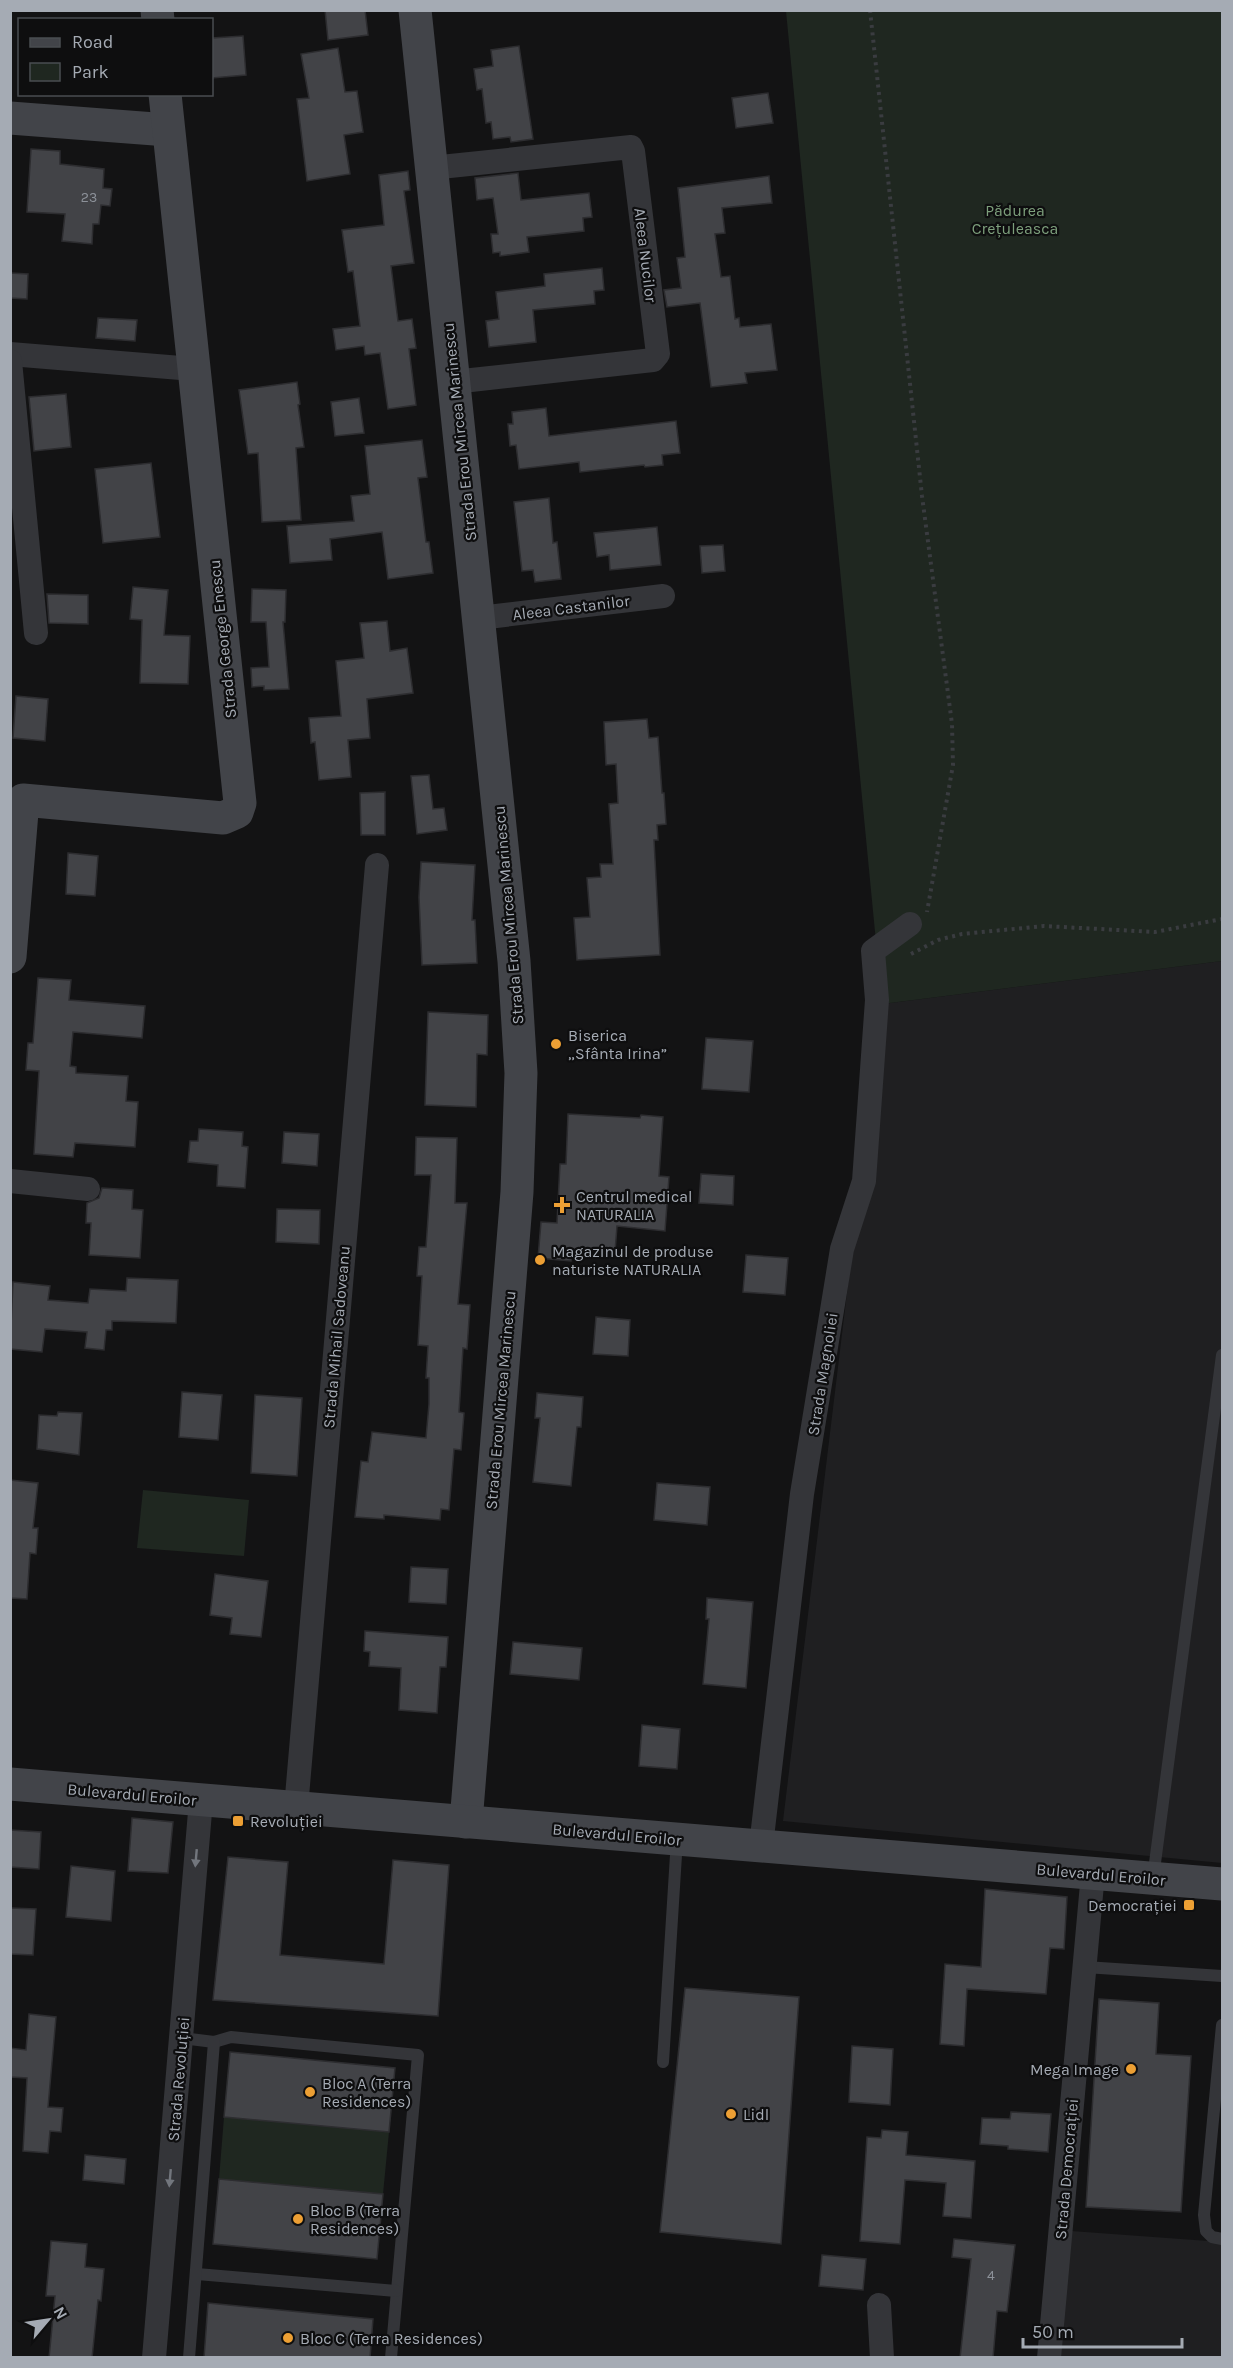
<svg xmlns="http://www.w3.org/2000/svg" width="1233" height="2368" font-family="Karla,sans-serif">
  <rect width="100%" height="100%" fill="#131314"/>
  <g fill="#1f1f21">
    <polygon points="1222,961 1222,1863 783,1821 882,1004"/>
    <polygon points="1071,2231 1222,2242 1222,2357 1060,2358"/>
  </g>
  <g fill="#1f2720">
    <polygon points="786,11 1222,11 1222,961 882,1004"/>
    <polygon points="143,1490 249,1500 244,1556 137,1548"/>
    <polygon points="224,2117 389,2132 383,2194 219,2179"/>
  </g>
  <g fill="#424347" stroke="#2d2d30" stroke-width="1.5">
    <polygon points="325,10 365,10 368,35 328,40"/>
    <polygon points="243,36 246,75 212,78 212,38"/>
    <polygon points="519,46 533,139 511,142 510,137 493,139 491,122 486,123 482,89 477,90 474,69 493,66 491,50"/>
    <polygon points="338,48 345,92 357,91 363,132 344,135 350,174 307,181 297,99 309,98 301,54"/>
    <polygon points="768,93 773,123 736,128 732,98"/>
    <polygon points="31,149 60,151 60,164 104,169 103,188 112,189 110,206 101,205 99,224 93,224 92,244 62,241 65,214 27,212"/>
    <polygon points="408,171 410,190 404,191 414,263 391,266 398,321 412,319 416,348 409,349 416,405 388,409 380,353 365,355 364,346 336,350 333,329 360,326 353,271 348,272 342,230 384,225 379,175"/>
    <polygon points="518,173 521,200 589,193 592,217 583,218 584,231 527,237 529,252 500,256 500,252 493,253 491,234 498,234 493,198 477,200 475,178"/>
    <polygon points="769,176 772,203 722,208 725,233 715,234 721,277 730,276 735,319 739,318 740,327 771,324 777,370 745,373 747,383 711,387 700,303 667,307 664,290 681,288 677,258 685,257 678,188"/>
    <polygon points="602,268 604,290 594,291 595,304 533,310 536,342 489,347 486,321 499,319 496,292 545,286 544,274"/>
    <polygon points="10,273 28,274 27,299 10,298"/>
    <polygon points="98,318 137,320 135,341 96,338"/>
    <polygon points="297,382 300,404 298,405 304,447 296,448 301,520 262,522 258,453 248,454 239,390"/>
    <polygon points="66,394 71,447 34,451 29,397"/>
    <polygon points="359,398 364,433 335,436 331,402"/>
    <polygon points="546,408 549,436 676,421 680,453 662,455 663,465 645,467 644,465 580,472 579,462 519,469 516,445 510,446 508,424 513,424 512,412"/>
    <polygon points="422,440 427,477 418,478 426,542 429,542 433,573 388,579 382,532 330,539 332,560 290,563 287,526 354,521 351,496 370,494 365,446"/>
    <polygon points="151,463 160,537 103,543 95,469"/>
    <polygon points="549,498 553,543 557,542 561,579 535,582 533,570 522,571 514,502"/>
    <polygon points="657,527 661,565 610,570 609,555 597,557 594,533"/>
    <polygon points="723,545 725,571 702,573 700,546"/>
    <polygon points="133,587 168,590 164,635 190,636 188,684 140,683 142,620 130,619"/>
    <polygon points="252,589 286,590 285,622 283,622 289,689 264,690 264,686 252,687 251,668 269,667 266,622 251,622"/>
    <polygon points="47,594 88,595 88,624 49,623"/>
    <polygon points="387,621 390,651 407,648 413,693 367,699 370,738 348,740 351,777 319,780 315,742 311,743 309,718 341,716 336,661 364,658 360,623"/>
    <polygon points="16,696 48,699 45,741 13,738"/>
    <polygon points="647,719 649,738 658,737 662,793 664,793 666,824 657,825 658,840 654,840 660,955 577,960 574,918 590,917 587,878 601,877 600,864 613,864 609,804 618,803 616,764 606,765 604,722"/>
    <polygon points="429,775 433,809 444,808 447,830 417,834 411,776"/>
    <polygon points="385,792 385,835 361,835 360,793"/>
    <polygon points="68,853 98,856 95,896 66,894"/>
    <polygon points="421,862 475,865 472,920 475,920 477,963 422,965 419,897"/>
    <polygon points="38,978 71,980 69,1000 145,1006 142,1038 73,1032 70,1066 76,1067 76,1073 128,1076 126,1101 138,1102 135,1147 75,1143 73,1157 34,1154 39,1071 26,1070 28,1043 33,1043"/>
    <polygon points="428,1012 488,1015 487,1055 477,1054 476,1107 425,1105"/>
    <polygon points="706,1038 753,1041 749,1092 702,1089"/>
    <polygon points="568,1114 640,1118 641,1115 663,1117 659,1176 669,1177 665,1231 617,1226 615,1252 572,1249 571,1261 538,1258 541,1222 557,1223 560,1164 566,1164"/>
    <polygon points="199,1129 243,1132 242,1146 248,1147 245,1188 217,1186 218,1165 188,1162 190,1141 198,1141"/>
    <polygon points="284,1132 319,1134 317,1166 282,1163"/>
    <polygon points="416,1137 457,1138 455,1203 467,1203 458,1304 470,1305 467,1349 463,1348 459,1412 464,1413 461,1450 454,1449 449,1510 441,1509 440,1520 384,1515 384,1519 355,1517 361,1461 368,1462 372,1432 426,1438 429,1404 429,1378 426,1378 428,1346 418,1345 422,1276 417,1276 419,1247 426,1247 431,1175 415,1175"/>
    <polygon points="701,1174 734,1176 733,1205 699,1203"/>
    <polygon points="102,1188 133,1190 132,1209 143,1210 140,1258 89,1255 91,1223 86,1223 87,1203 99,1198"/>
    <polygon points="277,1209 320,1210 319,1244 276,1242"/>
    <polygon points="746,1255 788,1258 785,1295 743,1292"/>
    <polygon points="127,1278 178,1280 176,1323 112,1321 112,1330 106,1330 104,1350 85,1348 87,1332 45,1329 42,1352 10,1349 13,1282 50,1286 48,1300 88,1303 90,1289 126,1291"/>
    <polygon points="596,1317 630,1320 628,1356 593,1354"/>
    <polygon points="182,1392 222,1395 218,1440 179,1437"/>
    <polygon points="537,1393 583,1397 581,1427 577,1427 571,1486 533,1482 540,1418 535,1418"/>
    <polygon points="255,1395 302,1398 297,1476 251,1473"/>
    <polygon points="58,1412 82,1413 79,1455 37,1449 39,1415 57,1416"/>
    <polygon points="10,1480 38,1483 33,1528 38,1528 36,1554 30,1553 27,1599 10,1598"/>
    <polygon points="657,1483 710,1487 707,1525 654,1520"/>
    <polygon points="411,1567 448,1569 446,1604 409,1602"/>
    <polygon points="215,1574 268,1581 261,1637 230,1634 232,1618 210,1615"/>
    <polygon points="707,1598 753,1602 746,1688 703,1684 709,1619 706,1619"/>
    <polygon points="365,1631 448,1637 446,1667 440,1667 437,1713 399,1710 401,1668 369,1666 370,1652 364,1651"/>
    <polygon points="513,1642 582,1648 579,1680 510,1674"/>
    <polygon points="642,1725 680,1729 677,1769 639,1766"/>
    <polygon points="132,1818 173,1822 168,1873 128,1871"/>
    <polygon points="10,1830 41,1832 39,1869 10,1867"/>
    <polygon points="228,1857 288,1862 280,1955 384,1964 393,1860 449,1865 438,2016 213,2000"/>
    <polygon points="71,1866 115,1871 111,1921 66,1917"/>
    <polygon points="985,1889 1067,1897 1064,1949 1050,1948 1046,1994 967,1989 964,2046 940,2044 945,1964 981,1967"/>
    <polygon points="10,1908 36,1909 33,1955 10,1954"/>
    <polygon points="685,1988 799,1997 781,2244 660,2232"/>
    <polygon points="1099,1999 1159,2003 1156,2054 1191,2056 1181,2212 1086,2207"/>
    <polygon points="29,2014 56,2017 48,2107 63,2108 61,2132 50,2131 48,2153 23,2151 27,2078 10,2077 10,2048 26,2050"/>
    <polygon points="852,2046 893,2049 890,2105 849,2102"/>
    <polygon points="230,2052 395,2068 389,2132 224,2117"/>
    <polygon points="1011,2112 1051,2114 1048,2152 1008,2149 1008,2146 980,2144 982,2118 1010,2119"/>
    <polygon points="882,2130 908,2132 906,2155 975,2161 971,2218 943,2216 946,2183 905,2180 900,2244 860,2241 867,2137 881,2138"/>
    <polygon points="85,2155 126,2159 124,2184 83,2180"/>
    <polygon points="219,2179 383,2194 377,2259 213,2244"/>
    <polygon points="954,2239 1015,2245 1007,2312 997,2311 993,2358 960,2358 971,2259 952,2257"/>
    <polygon points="51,2241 87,2244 85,2267 104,2269 101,2301 98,2300 92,2358 49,2358 55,2296 46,2296"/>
    <polygon points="822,2255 866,2259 863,2290 819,2286"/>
    <polygon points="208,2303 373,2319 370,2358 204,2358"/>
  </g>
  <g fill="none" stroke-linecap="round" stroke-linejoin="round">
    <g stroke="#3a3c40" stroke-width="4" stroke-dasharray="3 4.5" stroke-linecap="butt">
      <polyline points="870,10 922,496 952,724 953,765 927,912"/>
      <polyline points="911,954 938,940 962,934 1044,926 1155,932 1222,919"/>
    </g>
    <g stroke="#343539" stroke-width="12">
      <polyline points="1153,1878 1222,1355"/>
      <polyline points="1085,1967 1222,1976"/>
      <polyline points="1222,2025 1204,2215 1206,2231 1212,2237 1222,2239"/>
      <polyline points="182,2038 214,2042 231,2037 418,2055 391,2358"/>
      <polyline points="663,2062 677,1839"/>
      <polyline points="197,2274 396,2291"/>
      <polyline points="189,2358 214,2042"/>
    </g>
    <g stroke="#343539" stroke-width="24">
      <polyline points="431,168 631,147 633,151 658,354 653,360 453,382"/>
      <polyline points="10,354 193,369"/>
      <polyline points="10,361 36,633"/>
      <polyline points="479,618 663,596"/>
      <polyline points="10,1181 88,1189"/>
      <polyline points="296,1808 377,865"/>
      <polyline points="761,1846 802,1494 842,1249 864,1181 877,1000 873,951 910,924"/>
      <polyline points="879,2305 882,2358"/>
      <polyline points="154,2358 201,1800"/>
      <polyline points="1049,2358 1093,1873"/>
    </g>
    <g stroke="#424449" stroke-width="33">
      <polyline points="157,10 158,20"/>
      <polyline points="415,10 514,961 521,1073 517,1192 466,1822"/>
      <polyline points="10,118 168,130"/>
      <polyline points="10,957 23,800 223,818 237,812 240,803 165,94"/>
      <polyline points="10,1784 1222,1884"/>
    </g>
  </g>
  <defs><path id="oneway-solid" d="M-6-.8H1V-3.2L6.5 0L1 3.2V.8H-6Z" transform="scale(1.5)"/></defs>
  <g fill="#72767d">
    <use href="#oneway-solid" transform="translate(196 1858) rotate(95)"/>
    <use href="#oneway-solid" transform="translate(170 2178) rotate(95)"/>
  </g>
  <g fill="#ec9f34" stroke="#0e0e0f" stroke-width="2">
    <circle cx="556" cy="1044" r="6"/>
    <path d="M559 1196h6v6h6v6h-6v6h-6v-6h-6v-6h6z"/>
    <circle cx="540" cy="1260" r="6"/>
    <rect x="232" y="1815" width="12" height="12" rx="3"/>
    <rect x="1183" y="1899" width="12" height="12" rx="3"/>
    <circle cx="1131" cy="2069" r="6"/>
    <circle cx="310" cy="2092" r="6"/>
    <circle cx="731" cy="2114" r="6"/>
    <circle cx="298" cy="2219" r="6"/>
    <circle cx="288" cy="2338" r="6"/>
  </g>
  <g text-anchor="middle" stroke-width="4.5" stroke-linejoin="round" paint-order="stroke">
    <g font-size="14" fill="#8c9199">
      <text x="89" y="202">23</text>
      <text x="991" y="2280">4</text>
    </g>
    <g font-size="16" fill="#7d9f7c" stroke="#0e0e0f">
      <text x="1015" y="216">Pădurea<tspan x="1015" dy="18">Crețuleasca</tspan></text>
    </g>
    <g font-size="16" fill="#a5abb4" stroke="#0e0e0f">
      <text transform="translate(646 255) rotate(83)" y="6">Aleea Nucilor</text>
      <text transform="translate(459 432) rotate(-96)" y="6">Strada Erou Mircea Marinescu</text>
      <text transform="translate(571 607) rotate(-7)" y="6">Aleea Castanilor</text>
      <text transform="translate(222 639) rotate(-96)" y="6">Strada George Enescu</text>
      <text transform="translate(508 915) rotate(-95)" y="6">Strada Erou Mircea Marinescu</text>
      <text transform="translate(336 1337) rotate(-85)" y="6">Strada Mihail Sadoveanu</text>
      <text transform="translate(822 1374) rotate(-81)" y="6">Strada Magnoliei</text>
      <text transform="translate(500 1400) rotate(-85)" y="6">Strada Erou Mircea Marinescu</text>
      <text transform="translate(132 1794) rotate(5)" y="6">Bulevardul Eroilor</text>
      <text transform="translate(617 1834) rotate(5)" y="6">Bulevardul Eroilor</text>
      <text transform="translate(1101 1874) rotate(5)" y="6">Bulevardul Eroilor</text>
      <text transform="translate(178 2079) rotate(-85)" y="6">Strada Revoluției</text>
      <text transform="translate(1066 2169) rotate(-85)" y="6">Strada Democrației</text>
    </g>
    <g font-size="16" fill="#a5abb4" stroke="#0e0e0f" text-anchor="start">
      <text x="568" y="1041">Biserica<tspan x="568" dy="18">„Sfânta Irina”</tspan></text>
      <text x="576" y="1202">Centrul medical<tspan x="576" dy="18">NATURALIA</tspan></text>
      <text x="552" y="1257">Magazinul de produse<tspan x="552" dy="18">naturiste NATURALIA</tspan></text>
      <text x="250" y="1827">Revoluției</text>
      <text x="1177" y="1911" text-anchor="end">Democrației</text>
      <text x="1119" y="2075" text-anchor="end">Mega Image</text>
      <text x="322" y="2089">Bloc A (Terra<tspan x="322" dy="18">Residences)</tspan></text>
      <text x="743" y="2120">Lidl</text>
      <text x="310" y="2216">Bloc B (Terra<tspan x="310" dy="18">Residences)</tspan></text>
      <text x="300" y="2344">Bloc C (Terra Residences)</text>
    </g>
  </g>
  <rect width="1233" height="2368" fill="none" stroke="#a5abb4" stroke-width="24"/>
  <rect x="18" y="18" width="195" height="78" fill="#0e0e0f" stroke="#4a4d51" stroke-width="1.5"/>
  <rect x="30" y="38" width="30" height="9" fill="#424449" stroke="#4a4d51" stroke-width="1.5"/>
  <text x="72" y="48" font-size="18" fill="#a5abb4">Road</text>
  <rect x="30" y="63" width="30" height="18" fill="#1f2720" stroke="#4a4d51" stroke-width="1.5"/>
  <text x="72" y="78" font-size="18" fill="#a5abb4">Park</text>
  <g transform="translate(48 2320) rotate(61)" stroke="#0e0e0f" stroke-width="4.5" paint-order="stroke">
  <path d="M0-4.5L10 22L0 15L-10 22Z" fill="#a5abb4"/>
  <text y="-9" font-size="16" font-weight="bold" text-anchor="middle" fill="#a5abb4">N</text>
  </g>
  <path d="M1023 2338v9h159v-9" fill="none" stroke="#a5abb4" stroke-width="3"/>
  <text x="1032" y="2338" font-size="18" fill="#a5abb4" stroke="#0e0e0f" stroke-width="4.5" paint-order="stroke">50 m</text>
</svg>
